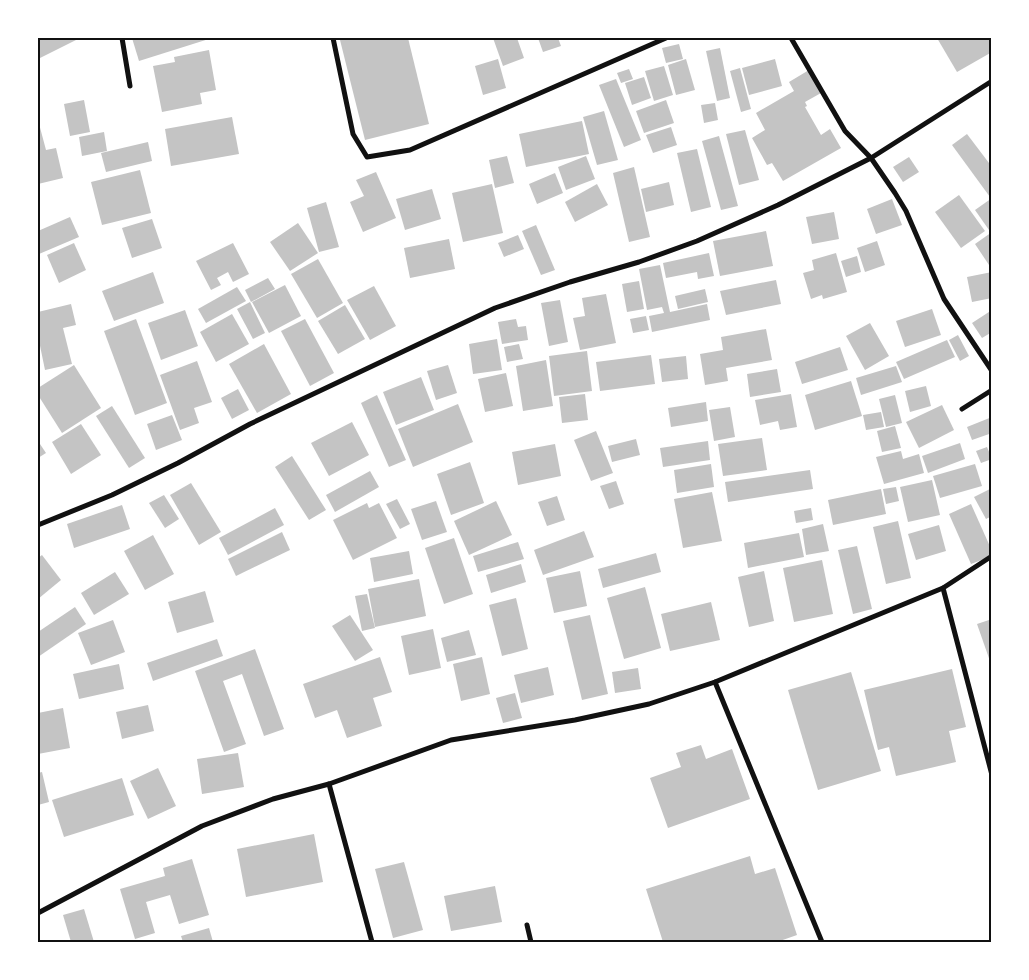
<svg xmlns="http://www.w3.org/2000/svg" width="1029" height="980" font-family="'Source Sans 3',sans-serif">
  <rect width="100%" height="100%" fill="#fff"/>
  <g fill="#c4c4c4">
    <polygon points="38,38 80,38 38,59"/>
    <polygon points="132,38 212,38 139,61"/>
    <polygon points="350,38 408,38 429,124 365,140 340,40"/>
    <polygon points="493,38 517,38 524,58 503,66"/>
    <polygon points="538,38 558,38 561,46 543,52"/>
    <polygon points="937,38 992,38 992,52 957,72"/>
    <polygon points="679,44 683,59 666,63 662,48"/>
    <polygon points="720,48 730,98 717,101 706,51"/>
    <polygon points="209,50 216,90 200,93 202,104 162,112 153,66 175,62 174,57"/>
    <polygon points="498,59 506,88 483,95 475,66"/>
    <polygon points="686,59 695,90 676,95 668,65"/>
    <polygon points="775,59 782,86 749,95 742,68"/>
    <polygon points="664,66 673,95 654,101 645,71"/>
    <polygon points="740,68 751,109 741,112 730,71"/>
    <polygon points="629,69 633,79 621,83 617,73"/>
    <polygon points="809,70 821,93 805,102 807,106 805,107 821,135 830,129 841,148 783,181 772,163 767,165 752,138 765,130 756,113 794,91 789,82"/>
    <polygon points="644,77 651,98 632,105 625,83"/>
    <polygon points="616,79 641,140 624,147 599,85"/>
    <polygon points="84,100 90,132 70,136 64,104"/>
    <polygon points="666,100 674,123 644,133 636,111"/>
    <polygon points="715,103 718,120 704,123 701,105"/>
    <polygon points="604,111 618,160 597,165 583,117"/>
    <polygon points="232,117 239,154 171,166 165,129"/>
    <polygon points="38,120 46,150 56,148 63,178 38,184"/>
    <polygon points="582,121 589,154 526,167 519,134"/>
    <polygon points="671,127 677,145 653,153 646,135"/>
    <polygon points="745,130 759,180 739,185 726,134"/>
    <polygon points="104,132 107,151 82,156 79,137"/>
    <polygon points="967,134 992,167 992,196 990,197 952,145"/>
    <polygon points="719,136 738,206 721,210 702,141"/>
    <polygon points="148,142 152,161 106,172 101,153"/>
    <polygon points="697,149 711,207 691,212 677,153"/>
    <polygon points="507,156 514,183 495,188 489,160"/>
    <polygon points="586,156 595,179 566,190 558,167"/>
    <polygon points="909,157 919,172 903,182 893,167"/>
    <polygon points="634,167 650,237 629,242 613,173"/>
    <polygon points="140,170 151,213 102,225 91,182"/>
    <polygon points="376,172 396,218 363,232 350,202 364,196 356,180"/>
    <polygon points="555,173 563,193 537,204 529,184"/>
    <polygon points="669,182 674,205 646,212 641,189"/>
    <polygon points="492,184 503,233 463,242 452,193"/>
    <polygon points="597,184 608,205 575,222 565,202"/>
    <polygon points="432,189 441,219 405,230 396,199"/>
    <polygon points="959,195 985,231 961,248 935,212"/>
    <polygon points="992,198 992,228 989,230 975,210"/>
    <polygon points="892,199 902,225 876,234 867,209"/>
    <polygon points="326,202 339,247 319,252 307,208"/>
    <polygon points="834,212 839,239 812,244 806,217"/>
    <polygon points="70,217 79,237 39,254 38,231"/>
    <polygon points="152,219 162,248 132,258 122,228"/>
    <polygon points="298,223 318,253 290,271 270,242"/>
    <polygon points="536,225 555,270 541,275 522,231"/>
    <polygon points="766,231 773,266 720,276 713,241"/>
    <polygon points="992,232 992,263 989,265 975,244"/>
    <polygon points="518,235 524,249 504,257 498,243"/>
    <polygon points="449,239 455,269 410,278 404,248"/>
    <polygon points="877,241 885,265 865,272 857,248"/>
    <polygon points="74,243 86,270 59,283 47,255"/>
    <polygon points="233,243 249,274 233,282 228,272 217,278 221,285 211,290 196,261"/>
    <polygon points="709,253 714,276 698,279 697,272 666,278 663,263"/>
    <polygon points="836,253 847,292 823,299 822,295 811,299 803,273 814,270 812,260"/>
    <polygon points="857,256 861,272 846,277 841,261"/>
    <polygon points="318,259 343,303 317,318 291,274"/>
    <polygon points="660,265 670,312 707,304 710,320 652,332 649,316 664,313 662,307 647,310 639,269"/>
    <polygon points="153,272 164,303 114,321 102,291"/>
    <polygon points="992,272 992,298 972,302 967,277"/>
    <polygon points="268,278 275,289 251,302 245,290"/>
    <polygon points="776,280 781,304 726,315 720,291"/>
    <polygon points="639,281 644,309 627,312 622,284"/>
    <polygon points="285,285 301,316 269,333 252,302"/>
    <polygon points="374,286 396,326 370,340 347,300"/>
    <polygon points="237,287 246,301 206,323 198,309"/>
    <polygon points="705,289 708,302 678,309 675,296"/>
    <polygon points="606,294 616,343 580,350 573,318 585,316 582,298"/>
    <polygon points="560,300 568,342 549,346 541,303"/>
    <polygon points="250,302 265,333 253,339 237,309"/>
    <polygon points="71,304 76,325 63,328 72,364 45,370 38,336 38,312"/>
    <polygon points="345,305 365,339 338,354 318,321"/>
    <polygon points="932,309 941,335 905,347 896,321"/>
    <polygon points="185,310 198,346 161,360 148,323"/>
    <polygon points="992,310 992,332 982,338 972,323"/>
    <polygon points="232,314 249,344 216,362 200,332"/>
    <polygon points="646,316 649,330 633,333 630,319"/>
    <polygon points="136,319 167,403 135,415 104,331"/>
    <polygon points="305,319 334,373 310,386 281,331"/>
    <polygon points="516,319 518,327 526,326 528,340 502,344 498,322"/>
    <polygon points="870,323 889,356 865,370 846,336"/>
    <polygon points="766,329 772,360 726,368 728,381 705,385 700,354 723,350 721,337"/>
    <polygon points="958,335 969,356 960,361 949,340"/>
    <polygon points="497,339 502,370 473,374 469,344"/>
    <polygon points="947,340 955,357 904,379 896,362"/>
    <polygon points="264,344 291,394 257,413 229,364"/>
    <polygon points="519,344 523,359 507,362 504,347"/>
    <polygon points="840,347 848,370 802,384 795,362"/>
    <polygon points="587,351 592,391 554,396 549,356"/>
    <polygon points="651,355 655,384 600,391 596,362"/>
    <polygon points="686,356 688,379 662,382 659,359"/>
    <polygon points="546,360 553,406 523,411 516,366"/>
    <polygon points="197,361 212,402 194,408 199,423 180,430 160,375"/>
    <polygon points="74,365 101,408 62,433 38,395 38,388"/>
    <polygon points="448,365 457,393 436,400 427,371"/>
    <polygon points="896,366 902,382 861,395 856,378"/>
    <polygon points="777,369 781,392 750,397 747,374"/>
    <polygon points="506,373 513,406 485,412 478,379"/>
    <polygon points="421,377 434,410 396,425 383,392"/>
    <polygon points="851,381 862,416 815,430 805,395"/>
    <polygon points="926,386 931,406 910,412 905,391"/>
    <polygon points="238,389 249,410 232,419 221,398"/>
    <polygon points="585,394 588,420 562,423 559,397"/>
    <polygon points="791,394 797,427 780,430 778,421 760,425 755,400"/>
    <polygon points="377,395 406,460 389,467 361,403"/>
    <polygon points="895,395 902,423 886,427 879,399"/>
    <polygon points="706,402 708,421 671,427 668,408"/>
    <polygon points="458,404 473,442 413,467 398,429"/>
    <polygon points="942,405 954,430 919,448 906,422"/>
    <polygon points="112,406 145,458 129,468 96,416"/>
    <polygon points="730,407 735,437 714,441 709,410"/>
    <polygon points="881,412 884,427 866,430 863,415"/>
    <polygon points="172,415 182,440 156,450 147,424"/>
    <polygon points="992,417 992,433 972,440 967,427"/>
    <polygon points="352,422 369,455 329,476 311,443"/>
    <polygon points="81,424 101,455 71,474 52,442"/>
    <polygon points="895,426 901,448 882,452 877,431"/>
    <polygon points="596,431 613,473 591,481 574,440"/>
    <polygon points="762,438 767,470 723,476 718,444"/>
    <polygon points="636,439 640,455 612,462 608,446"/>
    <polygon points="38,441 46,453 38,458"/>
    <polygon points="708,441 710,460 663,467 660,448"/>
    <polygon points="960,443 965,459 928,473 922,456"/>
    <polygon points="555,444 561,476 518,485 512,452"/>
    <polygon points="987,447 992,459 981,463 976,451"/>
    <polygon points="901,451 903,459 919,454 924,473 884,484 876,457"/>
    <polygon points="292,456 326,510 309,520 275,467"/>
    <polygon points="470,462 484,503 451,515 437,474"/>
    <polygon points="711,464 714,487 677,493 674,470"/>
    <polygon points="975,464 982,486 940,498 933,476"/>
    <polygon points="810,470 813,489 728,502 725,482"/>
    <polygon points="370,471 379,487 335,512 326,495"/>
    <polygon points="932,480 940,515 908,522 900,487"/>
    <polygon points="616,481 624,504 609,509 600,486"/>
    <polygon points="191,483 221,532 199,545 170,495"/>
    <polygon points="896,487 899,501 886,504 883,489"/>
    <polygon points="992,488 992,516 986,519 974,497"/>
    <polygon points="881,489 886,514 833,525 828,500"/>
    <polygon points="712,492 722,541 683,548 674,499"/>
    <polygon points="164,495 179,519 165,528 149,503"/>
    <polygon points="557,496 565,520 547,526 538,502"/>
    <polygon points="397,499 410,524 400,529 386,504"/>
    <polygon points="436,501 447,532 422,540 411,509"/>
    <polygon points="496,501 512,535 469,555 454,521"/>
    <polygon points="367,503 369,508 379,503 397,538 353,560 333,520"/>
    <polygon points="971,504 992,551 992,556 971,564 949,514"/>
    <polygon points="122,505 130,529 74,548 67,524"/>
    <polygon points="275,508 284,525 228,555 219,538"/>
    <polygon points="811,508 813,520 796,523 794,511"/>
    <polygon points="898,521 911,578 886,584 873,527"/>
    <polygon points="823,524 829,551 806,555 802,529"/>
    <polygon points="939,525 946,551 916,560 908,534"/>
    <polygon points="584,531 594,557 543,575 534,550"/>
    <polygon points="282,532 290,550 236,576 228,559"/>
    <polygon points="799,533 804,557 748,568 744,543"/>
    <polygon points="153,535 174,574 145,590 124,551"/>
    <polygon points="454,538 473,594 444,604 425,548"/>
    <polygon points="518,542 524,559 478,572 473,556"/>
    <polygon points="857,546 872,609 853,614 838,550"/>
    <polygon points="409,551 413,574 374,582 370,558"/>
    <polygon points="656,553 661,572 603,588 598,569"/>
    <polygon points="42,555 61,580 38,599 38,558"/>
    <polygon points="822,560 833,614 794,622 783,568"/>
    <polygon points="521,564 526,582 491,593 486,575"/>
    <polygon points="580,571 587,606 554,613 546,578"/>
    <polygon points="764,571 774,621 749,627 738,577"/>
    <polygon points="115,572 129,594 94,615 81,593"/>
    <polygon points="419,579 426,616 375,627 368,589"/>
    <polygon points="645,587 661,648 624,659 607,598"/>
    <polygon points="205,591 214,622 177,633 168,602"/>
    <polygon points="367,594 375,628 362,631 355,596"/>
    <polygon points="516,598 528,649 502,656 489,605"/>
    <polygon points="711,602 720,640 670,651 661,614"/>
    <polygon points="75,607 86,624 38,657 38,632"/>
    <polygon points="350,615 373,650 355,661 332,626"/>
    <polygon points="590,615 608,694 582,700 563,621"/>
    <polygon points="992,619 992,664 991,664 977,624"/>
    <polygon points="113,620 125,652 91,665 78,633"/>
    <polygon points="433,629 441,668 409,675 401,636"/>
    <polygon points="469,630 476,655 447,662 441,638"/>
    <polygon points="217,639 223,656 153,681 147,663"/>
    <polygon points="255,649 284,729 264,736 242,674 223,681 246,744 224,752 195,671"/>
    <polygon points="380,657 392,692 373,698 382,726 347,738 337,710 315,718 303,684"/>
    <polygon points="482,657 490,694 461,701 453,664"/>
    <polygon points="119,664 124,689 79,699 73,674"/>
    <polygon points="548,667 554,695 521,703 514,675"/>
    <polygon points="638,668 641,689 615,693 612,672"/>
    <polygon points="952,669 966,727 949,731 956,762 896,776 889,747 878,750 864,690"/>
    <polygon points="851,672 881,771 818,790 788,690"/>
    <polygon points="515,693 522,718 503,723 496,698"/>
    <polygon points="148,705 154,731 122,739 116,712"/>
    <polygon points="63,708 70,748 38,754 38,713"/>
    <polygon points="701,745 706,759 732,749 750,799 668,828 650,778 681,767 676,753"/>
    <polygon points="238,753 244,787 202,794 197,759"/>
    <polygon points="158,768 176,806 148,819 130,781"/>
    <polygon points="42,772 49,802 38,805 38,773"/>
    <polygon points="122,778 134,815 64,837 52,800"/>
    <polygon points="314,834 323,882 246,897 237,849"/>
    <polygon points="750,856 755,874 775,868 797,935 777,942 663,942 646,889"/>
    <polygon points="192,859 209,915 179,924 170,895 146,902 155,933 135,939 120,889 165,876 163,868"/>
    <polygon points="404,862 423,930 393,938 375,869"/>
    <polygon points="495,886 502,922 451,931 444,896"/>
    <polygon points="84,909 94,942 71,942 63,915"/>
    <polygon points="209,928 213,942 183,942 181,936"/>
  </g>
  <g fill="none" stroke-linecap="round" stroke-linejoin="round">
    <g stroke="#111" stroke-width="5">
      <polyline points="122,38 130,86"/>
      <polyline points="333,38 353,134 367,157 410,150 666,38"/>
      <polyline points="791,38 845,131 871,158 895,193 906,211 944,299 992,371"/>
      <polyline points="962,409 992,390"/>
      <polyline points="38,525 112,495 178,463 250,424 495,308 570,282 639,262 697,241 778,205 871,158 992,81"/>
      <polyline points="992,556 943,588 992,775"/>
      <polyline points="715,682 822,942"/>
      <polyline points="329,784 372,942"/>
      <polyline points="38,913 202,826 273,799 329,784 451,740 575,720 649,704 715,682 943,588"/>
      <polyline points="527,925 531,942"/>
    </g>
  </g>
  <rect width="1029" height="980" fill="none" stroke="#ffffff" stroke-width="78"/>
  <rect x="39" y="39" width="951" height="902" fill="none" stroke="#111" stroke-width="2"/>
</svg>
